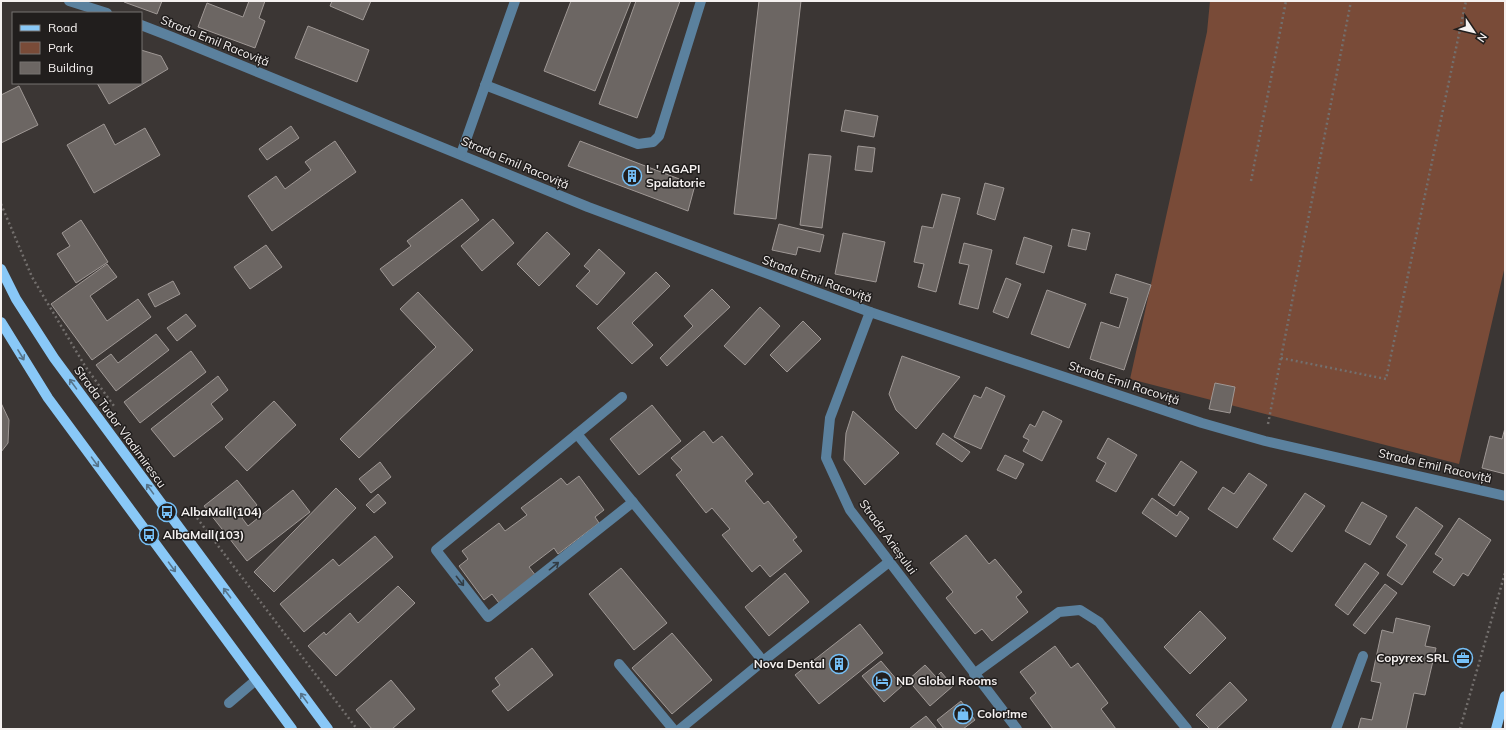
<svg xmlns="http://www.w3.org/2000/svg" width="1506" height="730" font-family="Mulish,sans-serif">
  <rect width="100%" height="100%" fill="#3b3634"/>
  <polygon fill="#794b38" points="1210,1 1505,1 1505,266 1459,464 1130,379 1207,32"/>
  <g fill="#6c6663" stroke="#9f9895">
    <polygon points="124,1 162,1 157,14 124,2"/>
    <polygon points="249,1 265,1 259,18 265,21 255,48 198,27 207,3 243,17"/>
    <polygon points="332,1 371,1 363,20 330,6"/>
    <polygon points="571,1 631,1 595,91 544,71"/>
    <polygon points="636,1 680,1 637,118 599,104"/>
    <polygon points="759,1 801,1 776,219 734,214"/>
    <polygon points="308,26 369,50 357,82 295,58"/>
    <polygon points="141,50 161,56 168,69 109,104 97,83 141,83"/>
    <polygon points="19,86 38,125 1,143 1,95"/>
    <polygon points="845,110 878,116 874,137 841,131"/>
    <polygon points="104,124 115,145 145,128 160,155 94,193 67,145"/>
    <polygon points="291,126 299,138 267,160 259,149"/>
    <polygon points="335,141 356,172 272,231 248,196 276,176 285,189 311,170 305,162"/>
    <polygon points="580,141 695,185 688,211 568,166"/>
    <polygon points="858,146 875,148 872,172 855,170"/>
    <polygon points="809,154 831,156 822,228 800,225"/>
    <polygon points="985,183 1004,188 995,220 977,214"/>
    <polygon points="942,194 960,198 936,292 918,287 924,264 914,262 922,226 933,228"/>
    <polygon points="462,199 479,220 393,286 380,269 411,246 407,241"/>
    <polygon points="493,219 514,243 482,271 461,246"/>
    <polygon points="81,220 108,262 76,283 57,254 70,246 62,233"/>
    <polygon points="779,224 824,235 820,252 798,247 796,255 772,250"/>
    <polygon points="1072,229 1090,233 1086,250 1068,246"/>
    <polygon points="547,232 570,254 539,286 517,264"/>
    <polygon points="843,233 885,242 876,282 835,274"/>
    <polygon points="1024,237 1052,246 1044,273 1016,264"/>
    <polygon points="964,243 992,250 978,309 959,304 969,265 959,263"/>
    <polygon points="266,245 282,267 250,289 234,267"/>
    <polygon points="599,249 625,273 597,305 576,286 590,271 584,266"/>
    <polygon points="107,264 117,277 90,296 107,321 138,299 151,317 92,360 51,304"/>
    <polygon points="656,272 670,286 632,323 653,345 632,364 597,328"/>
    <polygon points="1116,274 1151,285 1124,370 1090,359 1101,322 1119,328 1128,298 1110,293"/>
    <polygon points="1006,278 1021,284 1008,318 993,312"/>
    <polygon points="173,281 180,294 155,307 148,294"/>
    <polygon points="712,289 730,307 667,366 660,358 693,326 684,316"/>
    <polygon points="1047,290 1086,304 1069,348 1031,334"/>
    <polygon points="418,292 473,350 359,458 340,439 436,347 400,309"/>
    <polygon points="760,307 780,326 745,365 724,346"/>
    <polygon points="186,314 196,326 177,341 167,328"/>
    <polygon points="803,321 821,339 787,372 770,355"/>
    <polygon points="156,334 169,350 116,391 96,365 111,354 118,363"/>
    <polygon points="191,351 206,372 140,423 124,402"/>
    <polygon points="902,356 960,377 916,429 896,410 889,394"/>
    <polygon points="218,376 228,390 211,404 223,419 174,457 151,429"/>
    <polygon points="1215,383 1235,387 1230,413 1209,409"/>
    <polygon points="986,387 1005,396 981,449 954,437 974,395 981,398"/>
    <polygon points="274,401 296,425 247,471 225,447"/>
    <polygon points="1,403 9,420 8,443 1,452"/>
    <polygon points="652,405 681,441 639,475 610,439"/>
    <polygon points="853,411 899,453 865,485 844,460 846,433"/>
    <polygon points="1043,411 1062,421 1042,461 1023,451 1029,440 1023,437 1030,424 1035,427"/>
    <polygon points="1505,428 1505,474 1482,468 1490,436 1502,439"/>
    <polygon points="704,431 713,443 722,436 753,474 745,481 764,504 768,501 797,537 793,540 802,551 770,577 760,565 752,572 722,535 730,529 712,508 706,513 676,475 682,470 671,458"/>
    <polygon points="943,433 970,452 962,462 936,444"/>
    <polygon points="1108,438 1137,455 1116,492 1096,481 1106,463 1097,458"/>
    <polygon points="1005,455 1024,464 1016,479 997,470"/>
    <polygon points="1181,461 1197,472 1174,506 1158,495"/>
    <polygon points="380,462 391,477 371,493 359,479"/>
    <polygon points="1249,473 1267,485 1237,528 1208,509 1223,487 1234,494"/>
    <polygon points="579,476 604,510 595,517 599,523 558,554 554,548 529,567 536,576 499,603 492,594 484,600 459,566 468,559 462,551 499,523 505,531 527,515 521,508 561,478 567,485"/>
    <polygon points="237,480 257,505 242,518 248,526 293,490 310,512 247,561 204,506"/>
    <polygon points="336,488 356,508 274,592 254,572"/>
    <polygon points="1305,493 1325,506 1292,552 1273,539"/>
    <polygon points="378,494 386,503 374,513 366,505"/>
    <polygon points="1152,498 1177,516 1180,511 1189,518 1176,537 1142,513"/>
    <polygon points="1362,502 1387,516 1370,545 1345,531"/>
    <polygon points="1416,507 1443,526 1402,585 1387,575 1407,545 1396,537"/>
    <polygon points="1459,518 1491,540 1468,576 1463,573 1454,586 1433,572 1443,559 1435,554"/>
    <polygon points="966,535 989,564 995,559 1022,592 1016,597 1028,612 992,641 982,629 975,634 946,598 953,592 930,563"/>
    <polygon points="375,536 393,557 304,632 280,604 333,559 339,566"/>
    <polygon points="1365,563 1379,573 1348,615 1335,605"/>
    <polygon points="621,568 667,623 634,650 589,594"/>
    <polygon points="785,573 809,602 769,636 745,607"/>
    <polygon points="1385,584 1397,593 1365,634 1353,625"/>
    <polygon points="398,586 415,603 336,676 308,646 324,632 326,635 350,613 358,623"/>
    <polygon points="1200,611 1226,638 1190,674 1164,647"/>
    <polygon points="1396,618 1430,626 1425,646 1436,648 1425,695 1414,693 1406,729 1358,729 1361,718 1372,720 1381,683 1371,681 1382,630 1393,633"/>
    <polygon points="860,624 883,653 819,704 795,675"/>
    <polygon points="672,633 712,680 672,714 632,668"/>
    <polygon points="1055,646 1071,668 1078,663 1108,703 1101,709 1116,729 1053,729 1030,698 1036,693 1020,672"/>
    <polygon points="532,648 553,675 508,711 492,691 500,685 495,678"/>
    <polygon points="881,661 902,686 884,702 862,676"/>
    <polygon points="925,665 936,677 941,672 953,686 930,706 908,680"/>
    <polygon points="391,680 415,709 392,729 372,729 356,710"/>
    <polygon points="1230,682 1247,700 1216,729 1210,729 1196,715"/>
    <polygon points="961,701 975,720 963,729 944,729 937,720"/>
    <polygon points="926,716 937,729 909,729"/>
  </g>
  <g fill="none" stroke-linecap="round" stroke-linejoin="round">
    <g stroke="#736f6d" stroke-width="2.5" stroke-dasharray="2 3" stroke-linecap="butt">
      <polyline points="1251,181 1286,1"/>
      <polyline points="1,204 32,277 85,366 114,406"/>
      <polyline points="1281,358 1386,379 1466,1"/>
      <polyline points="1268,424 1351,1"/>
      <polyline points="197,518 357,729"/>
      <polyline points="1460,729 1505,573"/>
    </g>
    <g stroke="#5b819e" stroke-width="10">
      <polyline points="69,1 107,13"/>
      <polyline points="141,25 172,37 588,207 870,312 1202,423 1265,441 1505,496"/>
      <polyline points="485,85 638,144 653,142 659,136 701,1"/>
      <polyline points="461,154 515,1"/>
      <polyline points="870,312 830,418 826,458 850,510 1017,729"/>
      <polyline points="622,397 436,550 488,617 633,502"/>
      <polyline points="577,434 763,661 889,562"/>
      <polyline points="619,664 673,729"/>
      <polyline points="974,674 1059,612 1080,610 1099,622 1187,729"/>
      <polyline points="229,703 256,680"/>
      <polyline points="680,729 763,661"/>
      <polyline points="1336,729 1363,656"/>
    </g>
    <g stroke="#89c8f7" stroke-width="10">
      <polyline points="1,269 16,299 54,358 328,729"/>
      <polyline points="1,322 48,398 292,729"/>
      <polyline points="1496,729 1505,696"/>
    </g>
  </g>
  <defs><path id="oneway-shaft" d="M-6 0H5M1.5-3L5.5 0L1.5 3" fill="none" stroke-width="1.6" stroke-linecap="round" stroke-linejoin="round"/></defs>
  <g stroke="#55738a">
    <use href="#oneway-shaft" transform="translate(21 355) rotate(59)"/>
    <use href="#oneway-shaft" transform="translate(73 384) rotate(-126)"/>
    <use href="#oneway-shaft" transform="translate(95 462) rotate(54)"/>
    <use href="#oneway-shaft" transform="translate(150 489) rotate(-126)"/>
    <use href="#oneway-shaft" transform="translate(172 567) rotate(54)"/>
    <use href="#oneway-shaft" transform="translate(227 593) rotate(-127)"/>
    <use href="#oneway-shaft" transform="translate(304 698) rotate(-126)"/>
  </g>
  <g stroke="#323c44">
    <use href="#oneway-shaft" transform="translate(554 566) rotate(-39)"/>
    <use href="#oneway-shaft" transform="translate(460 581) rotate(52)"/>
  </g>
  <defs>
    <g id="building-ring" transform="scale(1)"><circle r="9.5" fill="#211e1d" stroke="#76c0f7" stroke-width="1.5"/><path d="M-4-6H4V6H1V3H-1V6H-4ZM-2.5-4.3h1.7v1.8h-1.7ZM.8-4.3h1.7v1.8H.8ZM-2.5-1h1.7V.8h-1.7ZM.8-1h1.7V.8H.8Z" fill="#76c0f7"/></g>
    <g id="bus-ring" transform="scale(1)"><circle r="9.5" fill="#211e1d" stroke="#76c0f7" stroke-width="1.5"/><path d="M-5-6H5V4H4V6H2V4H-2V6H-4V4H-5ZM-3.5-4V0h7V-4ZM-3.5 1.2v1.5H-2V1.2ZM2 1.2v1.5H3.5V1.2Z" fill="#76c0f7"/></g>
    <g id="office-ring" transform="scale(1)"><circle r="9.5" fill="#211e1d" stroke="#76c0f7" stroke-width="1.5"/><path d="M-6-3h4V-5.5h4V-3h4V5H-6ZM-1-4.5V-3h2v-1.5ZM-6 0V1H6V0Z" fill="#76c0f7"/></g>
    <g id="hotel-ring" transform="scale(1)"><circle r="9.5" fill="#211e1d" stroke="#76c0f7" stroke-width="1.5"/><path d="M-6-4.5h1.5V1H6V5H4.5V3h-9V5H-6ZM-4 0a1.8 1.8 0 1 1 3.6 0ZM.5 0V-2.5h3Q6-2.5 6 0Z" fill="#76c0f7"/></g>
    <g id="shop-ring" transform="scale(1)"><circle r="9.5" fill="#211e1d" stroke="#76c0f7" stroke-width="1.5"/><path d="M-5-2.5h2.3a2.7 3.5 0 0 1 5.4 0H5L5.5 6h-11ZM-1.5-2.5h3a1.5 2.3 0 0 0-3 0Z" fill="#76c0f7"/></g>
  </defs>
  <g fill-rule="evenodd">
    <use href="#building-ring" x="632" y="176"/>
    <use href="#bus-ring" x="167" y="512"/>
    <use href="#bus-ring" x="149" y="535"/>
    <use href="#office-ring" x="1463" y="658"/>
    <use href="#building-ring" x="839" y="664"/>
    <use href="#hotel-ring" x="882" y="681"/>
    <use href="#shop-ring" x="963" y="714"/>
  </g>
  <g text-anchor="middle" stroke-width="3" stroke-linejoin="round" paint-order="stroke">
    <g font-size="12" fill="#f5f1f0" stroke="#211e1d">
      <text transform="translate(215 41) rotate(22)" y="4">Strada Emil Racoviță</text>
      <text transform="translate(515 163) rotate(23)" y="4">Strada Emil Racoviță</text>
      <text transform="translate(817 279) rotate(20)" y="4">Strada Emil Racoviță</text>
      <text transform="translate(1124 383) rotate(18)" y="4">Strada Emil Racoviță</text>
      <text transform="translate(120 427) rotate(54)" y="4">Strada Tudor Vladimirescu</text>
      <text transform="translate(1435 466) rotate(13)" y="4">Strada Emil Racoviță</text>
      <text transform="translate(888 537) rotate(54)" y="4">Strada Arieșului</text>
    </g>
    <g font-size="12" font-weight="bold" fill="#f5f1f0" stroke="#211e1d" text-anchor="start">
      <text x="646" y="173">L ' AGAPI<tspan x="646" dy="14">Spalatorie</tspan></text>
      <text x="181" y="516">AlbaMall(104)</text>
      <text x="163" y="539">AlbaMall(103)</text>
      <text x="1449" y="662" text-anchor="end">Copyrex SRL</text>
      <text x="825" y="668" text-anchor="end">Nova Dental</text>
      <text x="896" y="685">ND Global Rooms</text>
      <text x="977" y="718">Color!me</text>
    </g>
  </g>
  <rect width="1506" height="730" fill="none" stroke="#f5f1f0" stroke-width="4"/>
  <rect x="12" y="12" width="130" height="72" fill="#211e1d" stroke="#767271"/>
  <rect x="20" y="25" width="20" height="6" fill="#89c8f7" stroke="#767271"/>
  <text x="48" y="32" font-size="12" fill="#f5f1f0">Road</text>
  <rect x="20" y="42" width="20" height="12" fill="#794b38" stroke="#767271"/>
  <text x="48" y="52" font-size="12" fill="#f5f1f0">Park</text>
  <rect x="20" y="62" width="20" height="12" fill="#6c6663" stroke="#767271"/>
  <text x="48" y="72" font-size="12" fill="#f5f1f0">Building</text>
  <g transform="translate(1474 32) rotate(125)" stroke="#211e1d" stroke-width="3" paint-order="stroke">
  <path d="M0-3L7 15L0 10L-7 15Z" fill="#f5f1f0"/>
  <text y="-6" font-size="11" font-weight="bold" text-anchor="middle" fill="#f5f1f0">N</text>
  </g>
</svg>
